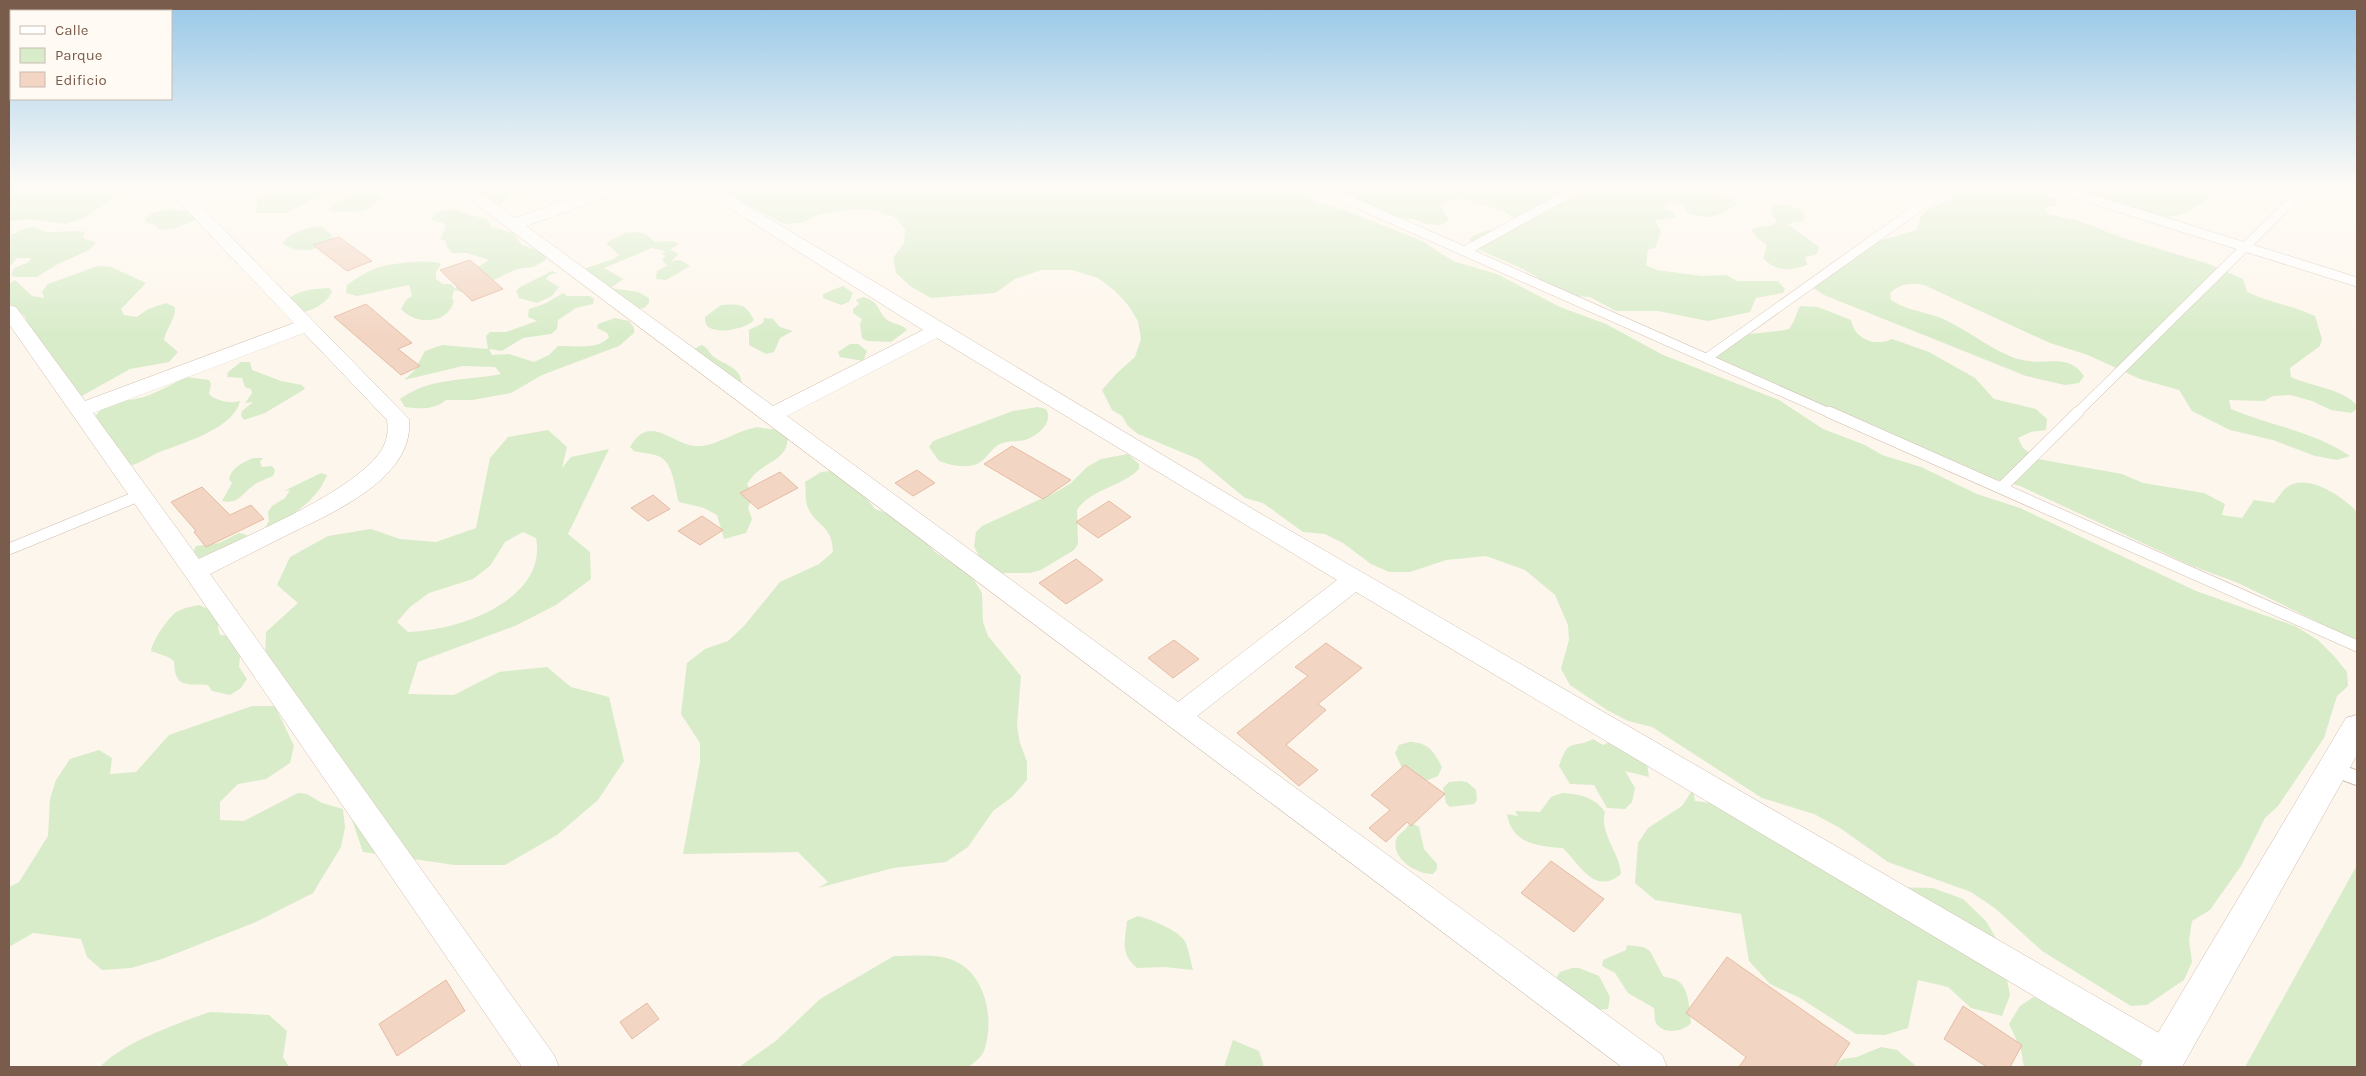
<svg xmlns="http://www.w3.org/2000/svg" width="2366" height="1076" font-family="Karla,sans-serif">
  <rect width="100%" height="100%" fill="#fdf6ec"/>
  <g fill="#d8ecc9" fill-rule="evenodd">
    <polygon points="9,185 151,185 114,197 83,219 65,224 31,219 9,221"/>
    <polygon points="295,185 357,185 311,200 286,213 256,213 257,200"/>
    <polygon points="483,185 523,185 520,192 508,197 503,203 497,206 472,195"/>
    <polygon points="716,185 1286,185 1321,204 1347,211 1422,241 1453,261 1497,274 1560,307 1606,324 1663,355 1779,400 1823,429 1865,445 1882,455 1921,467 1977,494 2020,508 2196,591 2295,626 2318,640 2334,656 2347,672 2348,686 2337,696 2324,738 2278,806 2265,818 2241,866 2210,910 2192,921 2189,940 2192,962 2184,980 2147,1005 2131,1006 2042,951 1996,909 1971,892 1888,862 1840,828 1814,814 1762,798 1652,727 1628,721 1607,710 1570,685 1561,669 1569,640 1568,625 1555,595 1525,570 1486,556 1446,560 1410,572 1389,572 1371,564 1343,543 1325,534 1303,532 1263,503 1245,498 1198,459 1138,434 1128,426 1122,416 1112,410 1102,390 1117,373 1135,357 1141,339 1138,321 1128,305 1115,291 1098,278 1072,270 1041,270 1015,279 995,293 931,298 910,286 896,273 893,258 904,243 905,229 895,217 873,210 843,210 814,216 804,222 784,224 722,191"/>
    <path d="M1326,185H1717L1712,190L1716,196L1732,198L1738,204C1714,218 1712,221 1685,212L1686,206L1672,202L1665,205L1664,209L1675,214V218L1655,220L1661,232L1655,248L1648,249L1646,265L1657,270L1701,276L1726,275L1737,281H1778L1785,289L1783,293L1756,298L1750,312L1708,321L1658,311H1616L1590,297L1573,296L1545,285L1537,277L1525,270L1473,247L1469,239C1483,228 1501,228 1518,228L1513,217L1504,211L1464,199L1449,200L1442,206L1444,213L1449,220L1441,225L1426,224L1414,219L1385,215L1361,204L1345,191Z"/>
    <path d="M1950,185H2026L2056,200V206L2044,208L2048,214L2079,221L2123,238L2209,264L2243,279L2247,292C2269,302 2293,306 2315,316L2322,339L2320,346L2290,368L2291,377C2313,387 2340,388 2357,405V409L2351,413L2331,410L2312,401L2290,395L2273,396L2264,401L2229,400L2231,409C2271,426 2313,431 2350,456L2337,460L2315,456L2273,440L2230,430L2192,411L2179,390L2140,379L2088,355L2050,343L1924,285C1910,283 1901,283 1890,293L1891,300C1906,310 1921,311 1938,317C1966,327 1999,358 2028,361C2050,364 2069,354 2084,376L2079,383L2065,385L2026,376L1824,295L1812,287L1809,279L1872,243L1917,230C1919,225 1919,218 1922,215C1931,204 1948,205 1956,193Z"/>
    <path d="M2047,185H2195L2211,199C2199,202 2190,212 2178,215C2169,218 2159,216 2150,215Z"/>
    <path d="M376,192L381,199L370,208L362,211L335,212L328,210C340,195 359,193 376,192Z"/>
    <path d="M1774,205C1785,205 1799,205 1805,215L1803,221L1787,224L1819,247L1817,254L1805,257L1807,265C1790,271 1776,272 1763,258L1767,245L1757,238L1752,230C1759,224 1769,229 1777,222L1770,211Z"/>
    <polygon points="169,209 187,212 196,219 176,228 160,230 155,225 146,222 145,219 154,212"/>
    <path d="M452,209L488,220L491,227L513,233L522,245L544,253L546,260L533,267L517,269L466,293L454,290L452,298L454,301C448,325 415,325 401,309L406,300L412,296L409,285L357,296L346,293L347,285C355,279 365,273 374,269C386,264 429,258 441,264L436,272V279L443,284H451L455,289L467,274L489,260L467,253H452L447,247L445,240L440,239L446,227L445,224L430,219L437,212Z"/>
    <path d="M321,226L333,236C322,252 298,254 283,244C287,232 311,227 321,226Z"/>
    <path d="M34,227C48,237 67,228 84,232L83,238L96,243L87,251L56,265L37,277H15L11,275L14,268L29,262L31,258H17L9,267V236L26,228Z"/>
    <polygon points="638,232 645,234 655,242 673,241 679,244 670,250 676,252 678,255 671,261 680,260 690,266 666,280 656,279 657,271 667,266 662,259 666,256 662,254 665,251 652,248 604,268 623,279 611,288 638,292 649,298 649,303 644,308 632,310 580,270 614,259 619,255 606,243 623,234"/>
    <path d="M98,266L111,267L146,283L121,309L124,315L137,317L148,309L166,303L175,307C176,319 166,328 164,340L178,352L169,362L130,369L80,397L33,344L25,316L9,305V284L15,280L32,296L44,298L42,292L48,284Z"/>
    <polygon points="552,271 557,273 549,275 546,279 559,287 552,296 537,303 519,298 516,291 520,287"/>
    <polygon points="843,286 853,293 849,302 841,305 823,298 823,294"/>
    <path d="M329,288L332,291C329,302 311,312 301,312C295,312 288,306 282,304C297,290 310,289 329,288Z"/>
    <path d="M563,293L567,296H590L594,299L593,304L576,308L558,320L557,329L551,334L523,338L502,351L489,349L492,355L509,354L534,362L549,355L558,346C575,345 597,351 609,337L607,333L597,328L598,324L615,318L629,321L634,328V333L619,346L542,375L511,393L472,400H446C434,410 420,409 405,407L400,399C430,377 466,381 501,374L495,367L463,366L404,380L414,371L425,351L442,345L488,349L486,336L490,332H506L537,321L528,317L529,309L544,304Z"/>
    <path d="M863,297C882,302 877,314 889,321C895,325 901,323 907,330L891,342L867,341L862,338L860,324L862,319L853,313V309L859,304L856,300Z"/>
    <path d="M721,305C740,304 745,303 754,320C747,329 712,336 706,324C705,322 705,319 705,317Z"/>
    <path d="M1800,306L1818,307L1851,320C1855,340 1875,347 1892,339L1929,352L1975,378L1994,399L2036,409L2047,419L2046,430L2031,432L2018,438L2023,448L2038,459L2122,474L2143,483L2204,493L2225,504L2222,515L2242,518L2254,500L2274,503C2278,498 2281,492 2286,488C2306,471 2344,497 2357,512V641L2238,583L2190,565L2020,486L1976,474L1718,361L1712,351C1730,330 1765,335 1789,329C1795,321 1796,314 1800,306Z"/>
    <polygon points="764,318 773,319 780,327 793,331 780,338 774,352 766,354 749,345 749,330 763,323"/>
    <polygon points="850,344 858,344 867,351 863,361 840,357 838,352"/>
    <path d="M702,345C708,348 709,353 714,357C726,366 740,366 742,384L694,349Z"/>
    <polygon points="241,362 250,362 252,370 281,381 302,385 305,389 265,413 244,420 241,416 242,411 253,402 245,403 252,393 251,389 245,387 242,378 227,377 228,372"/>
    <path d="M187,377L209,380L211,384L209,394C216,401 231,404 240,401C234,429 180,444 157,453C149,457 141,462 133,465L124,464C121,446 122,447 104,442L95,417C106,399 127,402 144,397C159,392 173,383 187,377Z"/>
    <path d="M1038,407L1046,409C1054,422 1038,436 1025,440C1016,442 1007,440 998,445C989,451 985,462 974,465C962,468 950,465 939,461L929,447L933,441L1013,411Z"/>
    <path d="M758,427C768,430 776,428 787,431C791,457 773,459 757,472C753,475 750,480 747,484L753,495L748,508L752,519L746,533L724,539L717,515L704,508L679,502C674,488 674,462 658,456C651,453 641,453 634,451L630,447C649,413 670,443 695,446C715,448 736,430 758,427Z"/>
    <path d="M548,430L567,447L562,468L571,457L609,449L568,534L590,552L591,579L556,605L515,626L418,662L408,694L454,695L499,672L547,667L571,687L609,697L624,761L598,800L557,835L505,865H455L363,852L331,759L265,661L266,632L298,603L277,585L290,557L328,536L371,529L400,539L436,542L476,528L490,458L508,437ZM523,532L536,538C548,601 456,631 408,632L397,622L410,607L429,593L473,579L490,566L505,542Z"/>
    <path d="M1128,454L1139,464V469C1122,487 1090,489 1077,510L1078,544L1074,550L1041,570L1030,573H1001L983,565L974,546L976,532L982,526L1056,492L1071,483L1087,467L1101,459Z"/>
    <path d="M253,458H263L260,462L262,467L272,466L275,470L273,476C267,479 259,481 254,485C242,493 239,505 222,501L232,483L229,479C232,467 242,463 253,458Z"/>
    <path d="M840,470L859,489L875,509L906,520L935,552L963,570L974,580L982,593L983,622L988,636L1021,676L1017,726L1020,743L1027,762V780L1012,797L993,811L968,847L946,862L893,868L818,888L828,882L798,852L683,854L700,762V743L681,714L687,663L705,649L728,641L744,626L780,582L819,564L833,552C832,522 814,527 807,505C805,498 806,489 805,482L821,472Z"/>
    <path d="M321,473L327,475C316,503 288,518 263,531L269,521L268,512L272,506L285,498L290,490L284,491Z"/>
    <polygon points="239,533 247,535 245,538 205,559 192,556 196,546 219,543"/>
    <path d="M199,605L219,614L218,628L220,635L232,636L241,645L239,667L247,679L241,688L230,695L212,691L208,685C185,684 175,688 174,661L168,657L151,651C153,640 166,621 175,613C182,608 190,607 199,605Z"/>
    <polygon points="252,706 275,706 294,746 290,763 266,779 238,784 220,802 220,820 244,821 298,793 307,794 322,803 343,809 345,827 341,847 313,893 256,922 162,959 131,968 102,970 87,957 81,939 33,933 9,947 9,887 19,882 48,836 50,799 56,780 70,759 99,750 112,758 110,774 136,772 169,735"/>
    <path d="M1593,739L1603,745L1617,739L1645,749L1649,777L1625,771L1635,788L1632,802L1625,809L1607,808L1594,785L1570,784L1559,766C1569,736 1572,750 1593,739Z"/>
    <path d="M1409,742C1429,742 1434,752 1442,767L1438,776L1426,781L1404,772L1395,753L1399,745Z"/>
    <polygon points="1461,781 1467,782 1476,790 1477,800 1474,804 1450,807 1446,803 1443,788 1449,782"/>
    <polygon points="1693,789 1695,801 1720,804 1883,887 1933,888 1963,899 1986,921 2000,945 2010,995 2002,1016 1971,1008 1948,987 1918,980 1908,1028 1885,1035 1856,1034 1800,998 1770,984 1749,961 1741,914 1655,900 1635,883 1638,843 1648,828 1682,806"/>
    <path d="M1562,793C1579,794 1595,797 1605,812C1599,833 1620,853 1621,874C1595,896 1580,865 1563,848C1537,846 1512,844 1507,814L1518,816L1515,811L1540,812L1551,797Z"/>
    <path d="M1413,824L1419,827L1424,849L1437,864V869L1433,874C1418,875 1391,859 1396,840C1398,833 1406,831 1408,825Z"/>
    <polygon points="2357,865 2357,1067 2245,1067"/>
    <path d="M1138,916C1150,919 1177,930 1184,940C1187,943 1192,965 1193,970L1165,967L1137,968C1120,953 1125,942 1127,921Z"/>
    <path d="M1627,945L1643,947L1650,951L1663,976C1668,978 1674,978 1678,981C1690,990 1689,1010 1691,1023C1684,1032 1663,1035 1656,1023C1654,1019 1655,1013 1654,1008L1628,993L1615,973L1602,966L1603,960L1626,950Z"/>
    <path d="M894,956C912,956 938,953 955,961C986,975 995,1020 984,1051C982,1057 973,1063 969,1067H739L777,1040L820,999Z"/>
    <polygon points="1572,968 1579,968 1599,976 1610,997 1608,1009 1594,1010 1558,983 1557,976 1560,972"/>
    <polygon points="2041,992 2046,1004 2140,1056 2148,1067 2024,1067 2021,1050 2009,1024 2020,1006"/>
    <path d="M210,1012L269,1015L287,1031L283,1057L289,1067H100C122,1043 178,1023 210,1012Z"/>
    <polygon points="1233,1040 1259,1051 1264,1067 1224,1067"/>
    <polygon points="1881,1047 1897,1050 1917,1067 1831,1067 1843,1059 1857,1057"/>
  </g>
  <g fill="#f3d5c3" stroke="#e6bba3">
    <polygon points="339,237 372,261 347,271 313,245"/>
    <polygon points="470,260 503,289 472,301 440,270"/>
    <polygon points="366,304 412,343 398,349 420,366 401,375 334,317"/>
    <polygon points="1012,446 1071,480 1043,499 984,464"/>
    <polygon points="917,470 935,483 913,496 895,483"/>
    <polygon points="780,472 798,488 758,509 740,493"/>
    <polygon points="202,487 230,515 251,505 264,519 206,547 194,532 196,531 171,502"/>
    <polygon points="653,495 670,509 648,521 631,508"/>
    <polygon points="1109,501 1131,517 1098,538 1076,522"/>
    <polygon points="702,516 723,530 700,545 678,531"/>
    <polygon points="1076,559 1103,580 1066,604 1039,583"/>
    <polygon points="1174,640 1199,659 1173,678 1148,658"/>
    <polygon points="1326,643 1362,668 1318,704 1326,710 1286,745 1318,770 1299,786 1237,733 1308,676 1295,667"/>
    <polygon points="1405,765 1445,794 1411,826 1407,822 1386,842 1369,828 1390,810 1371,795"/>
    <polygon points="1551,861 1604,899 1574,932 1521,893"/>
    <polygon points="1727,957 1850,1043 1834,1067 1739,1067 1746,1057 1686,1013"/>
    <polygon points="446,980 465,1011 397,1056 379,1024"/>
    <polygon points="647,1003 659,1019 632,1039 620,1022"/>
    <polygon points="1963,1006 2022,1045 2010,1067 1987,1067 1944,1039"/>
  </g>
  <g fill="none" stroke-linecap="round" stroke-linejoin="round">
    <g stroke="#d1beb0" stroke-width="10">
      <g id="service-far2">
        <polyline points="1315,185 1832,414"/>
        <polyline points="2047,185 2357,282"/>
        <polyline points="1465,251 1584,185"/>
        <polyline points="1707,358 1950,185"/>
        <polyline points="2076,414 2308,185"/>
      </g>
    </g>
    <g stroke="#d1beb0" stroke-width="12">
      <g id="service-far1">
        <polyline points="1829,412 2357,646"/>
        <polyline points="2001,488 2078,412"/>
        <polyline points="9,549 141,495"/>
      </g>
    </g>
    <g stroke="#d1beb0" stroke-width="16">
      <polyline id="service" points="2333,769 2357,778"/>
    </g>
    <g stroke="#d1beb0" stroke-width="1">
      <g id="minor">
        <path d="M163,185H180L409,419C415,478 332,513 289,534C263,547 236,561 210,574L554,1055L559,1067H522L186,577L9,324V305L16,307L85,401L294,323ZM304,333L387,420C388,428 388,435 385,443C368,487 243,537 199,559L93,413Z"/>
        <path d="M451,185H470L515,218L608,185H632L630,189L526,226L773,406L923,330L693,185H713L1256,511L2178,1044L2183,1056L2178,1067H2153L1356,592L1197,716L1662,1055L1667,1067H1622ZM937,338L1337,580L1178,702L787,416Z"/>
      </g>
    </g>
    <g stroke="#d1beb0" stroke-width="1">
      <polygon id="tertiary" points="2357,715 2357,755 2182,1067 2140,1067 2146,1053 2346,718"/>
    </g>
    <use href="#service-far2" stroke="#fff" stroke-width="9"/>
    <use href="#service-far1" stroke="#fff" stroke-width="11"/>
    <use href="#service" stroke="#fff" stroke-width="14"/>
    <use href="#minor" fill="#fff" fill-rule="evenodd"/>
    <use href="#tertiary" fill="#fff" fill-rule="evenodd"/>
  </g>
  <linearGradient id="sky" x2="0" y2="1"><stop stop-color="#97c7e8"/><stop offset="0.55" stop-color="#fefbf6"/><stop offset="1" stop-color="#fefbf6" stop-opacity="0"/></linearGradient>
  <rect width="2366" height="336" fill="url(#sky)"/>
  <rect width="2366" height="1076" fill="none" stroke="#7a5c4d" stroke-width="20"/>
  <rect x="10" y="10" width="162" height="90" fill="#fffaf3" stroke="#cabbb1"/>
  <rect x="20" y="26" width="25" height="8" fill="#ffffff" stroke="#cabbb1"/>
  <text x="55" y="35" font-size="15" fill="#7a5c4d">Calle</text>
  <rect x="20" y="48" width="25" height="15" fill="#d8ecc9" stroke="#cabbb1"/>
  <text x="55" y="60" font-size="15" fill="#7a5c4d">Parque</text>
  <rect x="20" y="72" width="25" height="15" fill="#f3d5c3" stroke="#cabbb1"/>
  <text x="55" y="85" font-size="15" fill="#7a5c4d">Edificio</text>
</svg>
